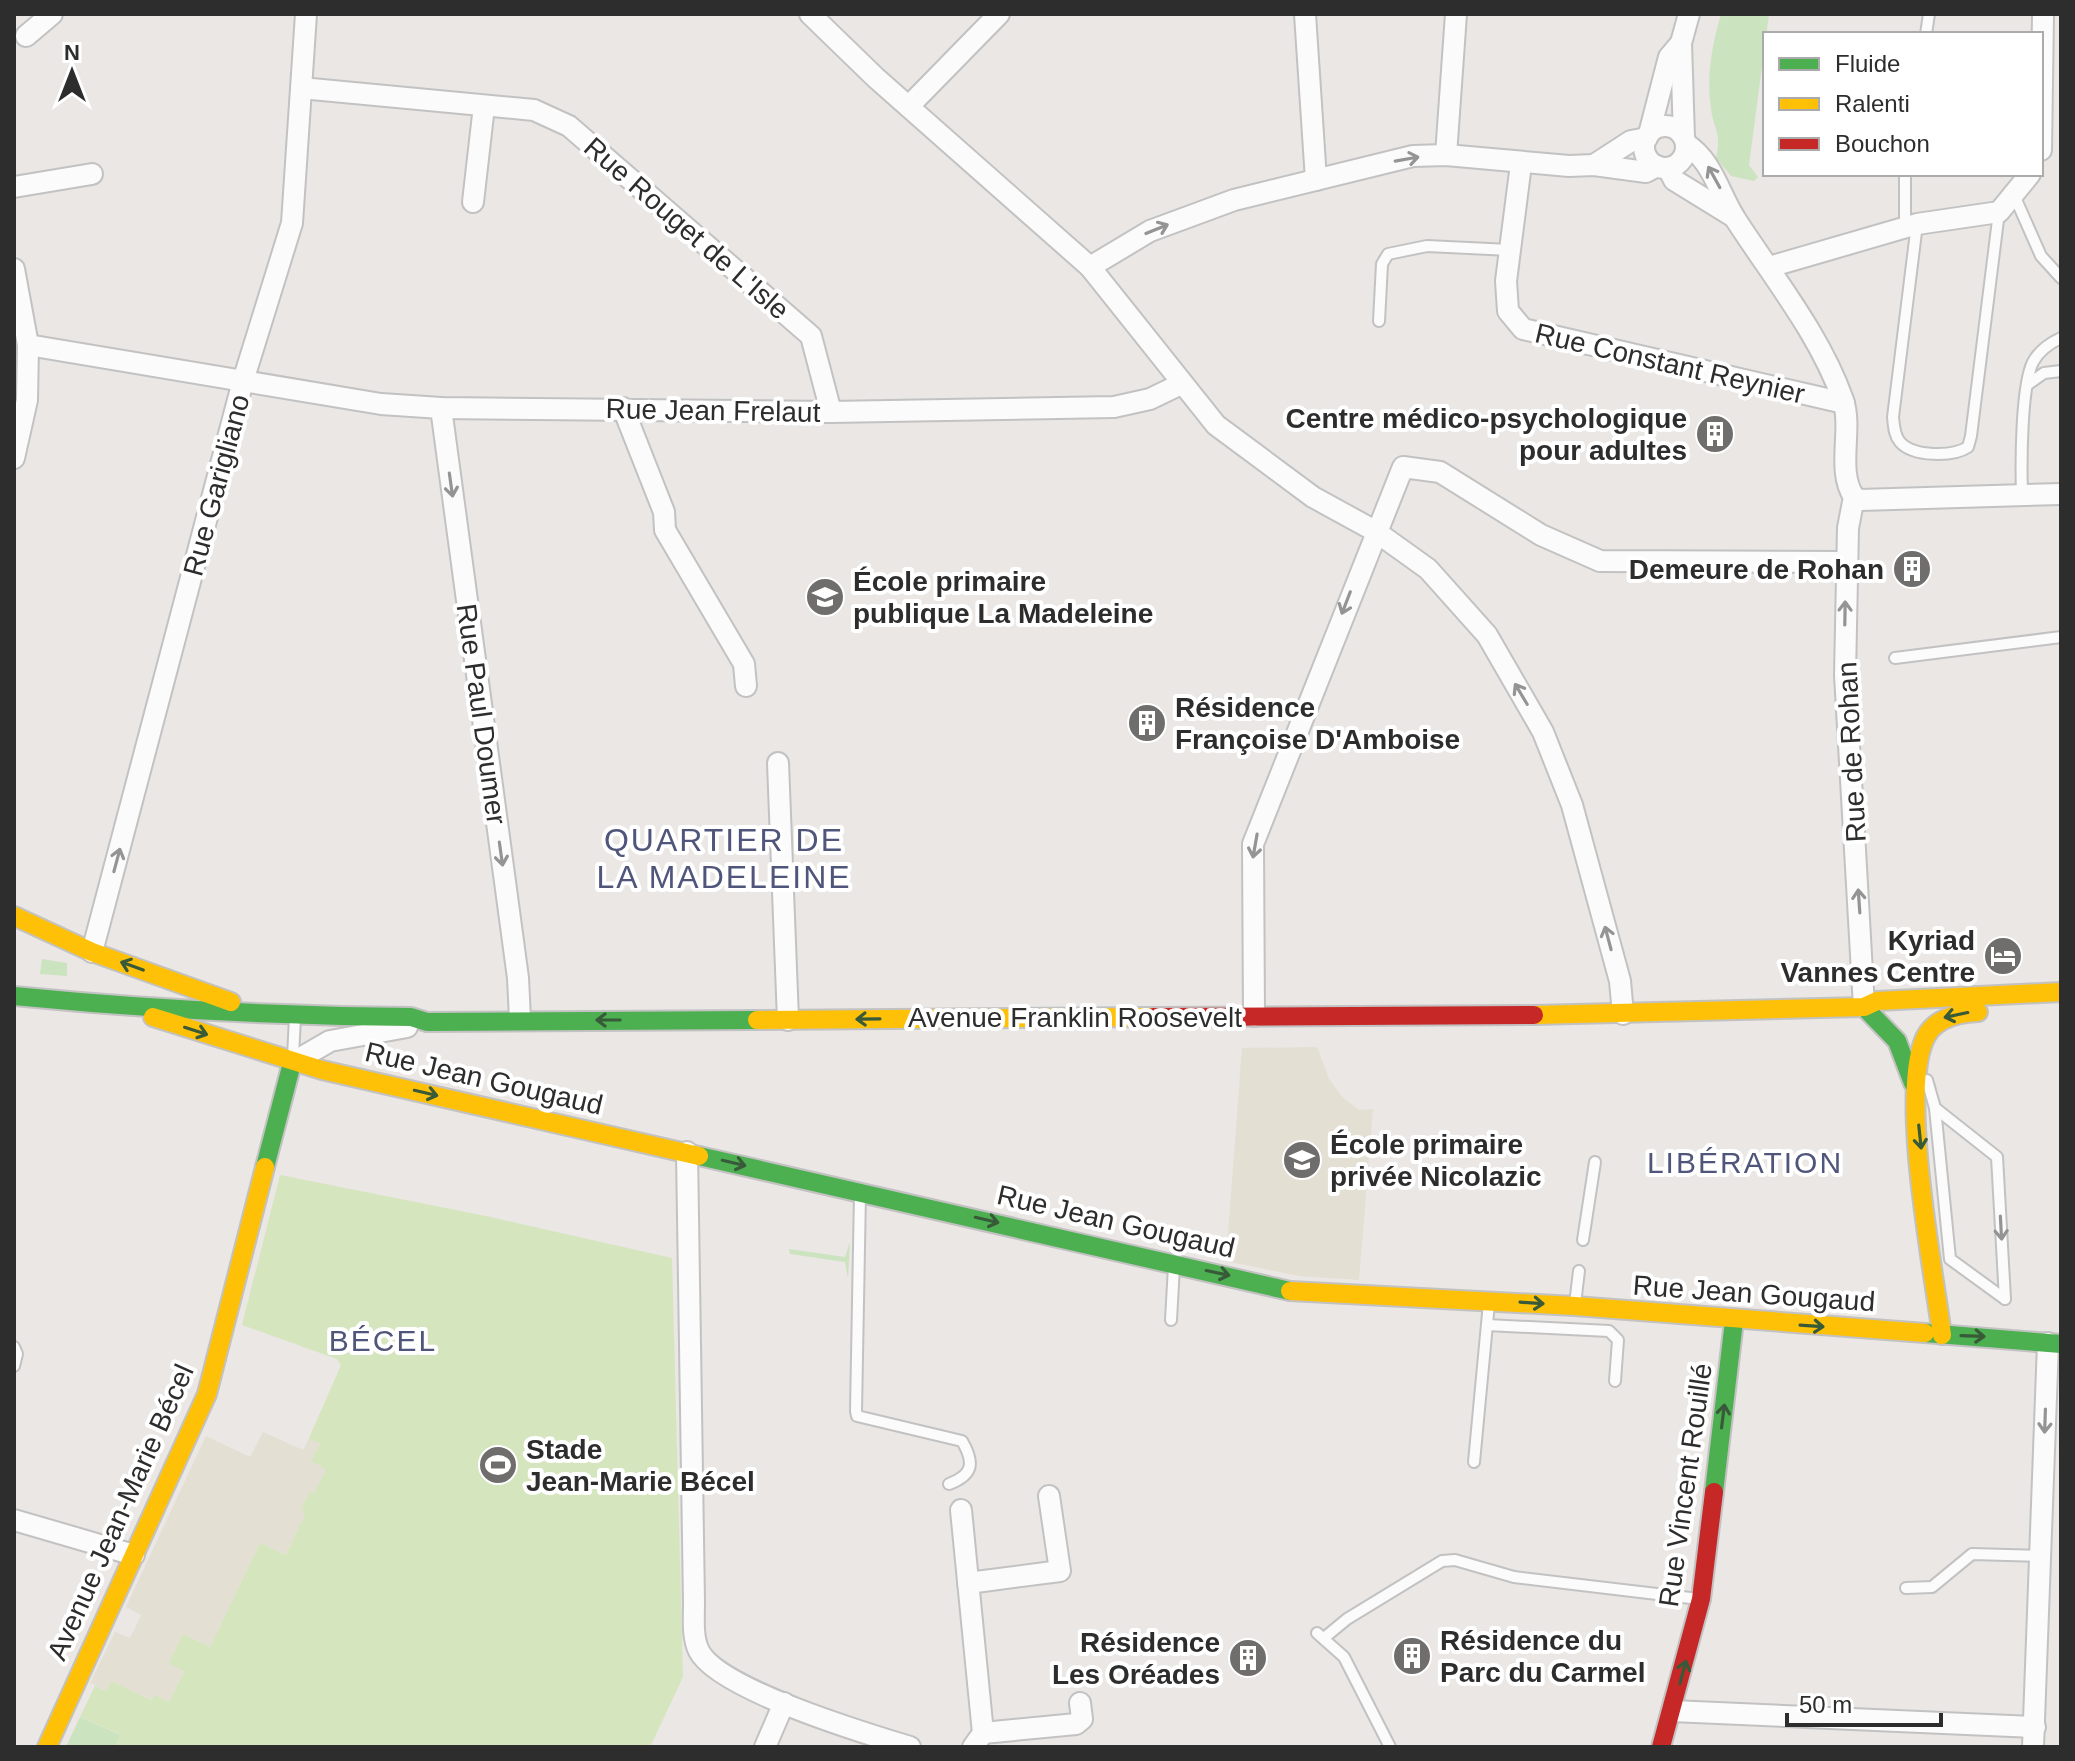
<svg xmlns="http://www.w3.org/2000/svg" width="2075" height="1761" font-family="Arial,sans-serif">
  <rect width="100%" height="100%" fill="#eae7e4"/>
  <g fill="#e4dfd3">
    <polygon points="1317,1047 1329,1079 1343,1098 1359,1110 1373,1109 1359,1280 1299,1276 1226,1261 1242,1048"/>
    <polygon points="263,1432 303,1450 309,1438 320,1444 326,1469 314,1495 309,1493 301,1510 306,1513 286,1555 260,1543 210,1647 183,1634 184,1670 169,1702 152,1700 112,1682 107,1691 90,1683 115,1632 130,1638 136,1626 141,1615 126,1607 206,1436 250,1457"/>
  </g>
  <g fill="#cce3c0">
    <path d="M1721,14H1769L1749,165L1758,177L1754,181L1731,176L1716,158C1722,133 1714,131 1711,109C1706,76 1712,45 1721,14Z"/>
    <polygon points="42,959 67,963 67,976 40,974"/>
    <polygon points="850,1242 848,1278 845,1262 790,1254 789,1249 845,1257"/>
    <polygon points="80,1717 121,1735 115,1747 66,1747"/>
  </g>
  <polygon fill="#d5e6be" points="280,1175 486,1216 672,1258 683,1677 650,1747 115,1747 120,1734 80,1717 95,1686 107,1691 111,1681 151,1700 155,1695 169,1702 184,1671 169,1663 183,1634 210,1647 260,1543 286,1555 305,1514 301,1510 309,1492 314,1494 326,1469 311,1461 320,1444 309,1438 341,1365 337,1359 242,1325"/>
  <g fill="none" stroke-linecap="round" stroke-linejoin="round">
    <g stroke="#c3c2c2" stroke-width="14">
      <g id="lane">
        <polyline points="1926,34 1929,14"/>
        <polyline points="2014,195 2041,256 2061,278"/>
        <path d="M1917,224L1893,417C1894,426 1894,435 1900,442C1913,457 1953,457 1968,447L1971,436L1999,212"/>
        <polyline points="1905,227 1905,174"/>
        <polyline points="1379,321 1382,264 1388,254 1427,246 1510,250"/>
        <polyline points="2027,385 2044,373 2061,371"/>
        <path d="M2022,493C2021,465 2021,386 2033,362C2039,351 2050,343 2061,338"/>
        <polyline points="1895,658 2061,637"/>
        <polyline points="293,1057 295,1017"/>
        <polyline points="1927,1080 1935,1108 1950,1259 2005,1299"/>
        <polyline points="1935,1108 1997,1157 2005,1299"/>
        <path d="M860,1193L856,1411L857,1416L962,1441C975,1463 973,1475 949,1484"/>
        <polyline points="1583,1240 1595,1162"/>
        <polyline points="1575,1304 1579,1271"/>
        <polyline points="1171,1320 1174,1266"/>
        <polyline points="1487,1325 1609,1331 1618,1340 1615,1381"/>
        <polyline points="14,1347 17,1354 14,1366"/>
        <polyline points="1474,1462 1489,1303"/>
        <polyline points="1906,1588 1932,1587 1972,1554 2040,1556"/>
        <polyline points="1317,1633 1344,1657 1390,1747"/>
        <polyline points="1324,1638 1347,1619 1442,1561 1455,1560 1514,1577 1699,1599"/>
      </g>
    </g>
    <g stroke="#c3c2c2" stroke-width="24">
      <g id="street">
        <polyline points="810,14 876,78 1090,267 1216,425 1313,497 1375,531 1428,569 1487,635 1543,732 1572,805 1620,981 1623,1014"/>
        <polyline points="1305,14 1316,180"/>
        <polyline points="26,36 52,14"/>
        <polyline points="301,88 534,110 569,126 811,336 831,412"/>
        <polyline points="909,106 999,14"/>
        <circle cx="1665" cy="147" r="21"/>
        <polyline points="1649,134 1669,57 1681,43"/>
        <polyline points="1684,138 1681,43 1689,14"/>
        <path d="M1686,144C1713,161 1719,194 1736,220C1773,277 1820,335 1843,400C1853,430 1836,470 1854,497"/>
        <polyline points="2041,150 2043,14"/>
        <polyline points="1446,155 1456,14"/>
        <polyline points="1521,164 1506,281 1508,311 1523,329 1844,403"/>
        <polyline points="1594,165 1631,141 1647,138"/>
        <polyline points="1668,168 1674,180 1734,217"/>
        <polyline points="14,187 92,174"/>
        <polyline points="473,202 484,106"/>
        <polyline points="1090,267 1150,231 1234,200 1413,156 1446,155 1569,166 1594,165 1646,172 1657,166"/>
        <polyline points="1769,267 1917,224 1999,212 2030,174"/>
        <polyline points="14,269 28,345 381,404 441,408 831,412 1114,407 1150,399 1181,384"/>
        <polyline points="441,408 518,978 520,1019"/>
        <polyline points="623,408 664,512 665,530 744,664 746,686"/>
        <polyline points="14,458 27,400 28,345"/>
        <polyline points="1854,497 1848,528 1845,675 1864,1007"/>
        <polyline points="1854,497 1860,500 2061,494"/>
        <polyline points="778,763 788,1020"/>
        <polyline points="92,952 243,381 292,223 306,14"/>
        <polyline points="1254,1016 1253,844 1403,467 1440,472 1541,535 1600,561 1846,562"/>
        <polyline points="292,1063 330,1041 407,1027"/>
        <path d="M687,1152L694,1602C694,1618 692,1637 699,1651C718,1689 867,1734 910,1747"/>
        <polyline points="961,1510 983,1733 973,1747"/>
        <polyline points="14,1520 134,1555"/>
        <polyline points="968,1583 1060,1571 1049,1496"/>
        <polyline points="1672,1711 2035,1727"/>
        <polyline points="983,1733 1076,1724 1082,1719 1080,1703"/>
        <polyline points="765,1747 784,1703"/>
        <polyline points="2033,1747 2048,1343"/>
      </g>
    </g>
    <g stroke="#c3c2c2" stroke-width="22">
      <g id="fast">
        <path d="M14,996C146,1009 278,1016 411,1017L427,1022L757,1020"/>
        <polyline points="1864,1007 1897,1041 1913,1083"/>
        <polyline points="699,1156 1290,1291"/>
        <polyline points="265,1167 292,1063"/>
        <polyline points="1925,1333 2061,1344"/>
        <polyline points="1714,1492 1734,1321"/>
      </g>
    </g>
    <g stroke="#c3c2c2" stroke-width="22">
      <g id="slow">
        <polyline points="14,916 92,952 231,1002"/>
        <polyline points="1534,1015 1864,1007 1877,1001 2061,992"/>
        <polyline points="153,1017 322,1070 699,1156"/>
        <polyline points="757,1020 1153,1017"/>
        <polyline points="1290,1291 1575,1306 1925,1333"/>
        <path d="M1942,1335C1933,1268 1901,1102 1923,1043C1931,1019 1956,1013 1978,1012"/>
        <polyline points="47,1747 207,1394 265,1167"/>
      </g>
    </g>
    <g stroke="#c3c2c2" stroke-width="22">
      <g id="jam">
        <polyline points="1153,1017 1534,1015"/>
        <polyline points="1661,1747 1701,1599 1714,1492"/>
      </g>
    </g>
    <use href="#lane" stroke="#fcfbfb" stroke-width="10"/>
    <use href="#street" stroke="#fcfbfb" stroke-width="20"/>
    <use href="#fast" stroke="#4caf50" stroke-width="18"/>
    <use href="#slow" stroke="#ffc107" stroke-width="18"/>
    <use href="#jam" stroke="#c62828" stroke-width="18"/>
  </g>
  <defs><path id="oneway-shaft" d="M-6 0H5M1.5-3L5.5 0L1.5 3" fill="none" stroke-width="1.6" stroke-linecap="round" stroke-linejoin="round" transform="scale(2)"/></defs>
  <g stroke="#949494">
    <use href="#oneway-shaft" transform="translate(1407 159) rotate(-10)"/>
    <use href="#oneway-shaft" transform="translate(1714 177) rotate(-119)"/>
    <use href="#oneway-shaft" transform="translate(1157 229) rotate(-22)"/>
    <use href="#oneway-shaft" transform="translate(451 485) rotate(82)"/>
    <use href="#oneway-shaft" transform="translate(1346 603) rotate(111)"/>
    <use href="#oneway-shaft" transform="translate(1845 613) rotate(-89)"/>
    <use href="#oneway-shaft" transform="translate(1521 694) rotate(-121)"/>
    <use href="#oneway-shaft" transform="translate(1255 846) rotate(100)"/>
    <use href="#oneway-shaft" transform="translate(501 854) rotate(82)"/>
    <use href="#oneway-shaft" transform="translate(117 860) rotate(-75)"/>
    <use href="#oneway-shaft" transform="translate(1859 901) rotate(-94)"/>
    <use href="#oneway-shaft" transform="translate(1608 938) rotate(-105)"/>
    <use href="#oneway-shaft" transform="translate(2001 1228) rotate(87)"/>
    <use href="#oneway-shaft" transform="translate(2045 1421) rotate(92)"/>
  </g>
  <g stroke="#385a39">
    <use href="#oneway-shaft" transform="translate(132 966) rotate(-160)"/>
    <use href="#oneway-shaft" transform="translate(1956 1015) rotate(168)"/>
    <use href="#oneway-shaft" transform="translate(868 1019) rotate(179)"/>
    <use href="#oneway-shaft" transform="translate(608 1020) rotate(-180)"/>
    <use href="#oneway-shaft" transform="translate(196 1031) rotate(18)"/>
    <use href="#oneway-shaft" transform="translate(426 1093) rotate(13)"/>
    <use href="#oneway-shaft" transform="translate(1920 1137) rotate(84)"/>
    <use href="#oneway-shaft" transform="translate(734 1163) rotate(13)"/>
    <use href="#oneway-shaft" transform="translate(987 1220) rotate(13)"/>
    <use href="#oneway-shaft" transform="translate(1218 1273) rotate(12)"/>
    <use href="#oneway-shaft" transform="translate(1532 1303) rotate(4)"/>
    <use href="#oneway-shaft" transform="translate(1812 1326) rotate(4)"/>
    <use href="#oneway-shaft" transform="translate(1973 1336) rotate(2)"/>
    <use href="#oneway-shaft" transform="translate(1723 1416) rotate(-83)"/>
    <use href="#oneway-shaft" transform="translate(1683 1672) rotate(-75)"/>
  </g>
  <defs>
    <g id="building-disc" transform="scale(2)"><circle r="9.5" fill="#6f6e6d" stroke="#fff"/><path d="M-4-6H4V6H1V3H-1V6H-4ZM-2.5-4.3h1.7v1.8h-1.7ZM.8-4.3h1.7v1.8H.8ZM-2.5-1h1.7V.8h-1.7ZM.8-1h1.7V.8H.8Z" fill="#fff"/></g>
    <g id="school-disc" transform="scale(2)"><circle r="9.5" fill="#6f6e6d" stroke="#fff"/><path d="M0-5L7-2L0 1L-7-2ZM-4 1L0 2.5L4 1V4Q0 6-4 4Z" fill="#fff"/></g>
    <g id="hotel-disc" transform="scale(2)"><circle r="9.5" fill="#6f6e6d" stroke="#fff"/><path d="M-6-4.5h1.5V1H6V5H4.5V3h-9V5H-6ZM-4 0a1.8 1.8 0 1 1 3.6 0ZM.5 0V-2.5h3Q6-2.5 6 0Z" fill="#fff"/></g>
    <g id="stadium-disc" transform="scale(2)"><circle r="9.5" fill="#6f6e6d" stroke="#fff"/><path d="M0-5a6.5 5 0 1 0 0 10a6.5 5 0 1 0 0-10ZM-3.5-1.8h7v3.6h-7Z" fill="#fff"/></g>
  </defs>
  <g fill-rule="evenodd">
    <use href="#building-disc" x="1715" y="434"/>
    <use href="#building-disc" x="1912" y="569"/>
    <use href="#school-disc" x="825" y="597"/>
    <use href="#building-disc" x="1147" y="723"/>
    <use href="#hotel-disc" x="2003" y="956"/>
    <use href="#school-disc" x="1302" y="1160"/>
    <use href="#stadium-disc" x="498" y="1465"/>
    <use href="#building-disc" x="1412" y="1656"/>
    <use href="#building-disc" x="1248" y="1658"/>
  </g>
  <g text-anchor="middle" stroke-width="8" stroke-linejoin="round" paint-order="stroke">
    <g font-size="28" fill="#2d2d2d" stroke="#fff">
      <text transform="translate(687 228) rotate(41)" y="10">Rue Rouget de L'Isle</text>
      <text transform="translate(1670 363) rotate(13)" y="10">Rue Constant Reynier</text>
      <text transform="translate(713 410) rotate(1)" y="10">Rue Jean Frelaut</text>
      <text transform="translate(216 485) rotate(-75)" y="10">Rue Garigliano</text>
      <text transform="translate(482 714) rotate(82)" y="10">Rue Paul Doumer</text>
      <text transform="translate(1851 752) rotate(-93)" y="10">Rue de Rohan</text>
      <text x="1075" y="1027">Avenue Franklin Roosevelt</text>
      <text transform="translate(484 1078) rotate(13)" y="10">Rue Jean Gougaud</text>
      <text transform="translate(1116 1221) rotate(13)" y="10">Rue Jean Gougaud</text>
      <text transform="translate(1754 1293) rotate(4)" y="10">Rue Jean Gougaud</text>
      <text transform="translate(1685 1485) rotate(-82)" y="10">Rue Vincent Rouillé</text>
      <text transform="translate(120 1512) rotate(-66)" y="10">Avenue Jean-Marie Bécel</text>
    </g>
    <g font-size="28" font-weight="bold" fill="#2d2d2d" stroke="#fff" text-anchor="start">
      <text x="1687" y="428" text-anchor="end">Centre médico-psychologique<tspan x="1687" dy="32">pour adultes</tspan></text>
      <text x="1884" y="579" text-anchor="end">Demeure de Rohan</text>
      <text x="853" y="591">École primaire<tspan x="853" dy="32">publique La Madeleine</tspan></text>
      <text x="1175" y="717">Résidence<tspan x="1175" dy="32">Françoise D'Amboise</tspan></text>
      <text x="1975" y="950" text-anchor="end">Kyriad<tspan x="1975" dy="32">Vannes Centre</tspan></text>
      <text x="1330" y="1154">École primaire<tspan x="1330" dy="32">privée Nicolazic</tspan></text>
      <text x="526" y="1459">Stade<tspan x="526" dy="32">Jean-Marie Bécel</tspan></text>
      <text x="1440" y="1650">Résidence du<tspan x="1440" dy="32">Parc du Carmel</tspan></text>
      <text x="1220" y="1652" text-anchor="end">Résidence<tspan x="1220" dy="32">Les Oréades</tspan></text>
    </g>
    <g font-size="30" letter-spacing="2" fill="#50567b" stroke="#fff">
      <text x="1745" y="1173">LIBÉRATION</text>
      <text x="383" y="1351">BÉCEL</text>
    </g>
    <g font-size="32" letter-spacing="2" fill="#50567b" stroke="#fff">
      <text x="724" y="851">QUARTIER DE<tspan x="724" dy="37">LA MADELEINE</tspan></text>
    </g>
  </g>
  <rect width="2075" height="1761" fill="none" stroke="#2d2d2d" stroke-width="32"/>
  <rect x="1763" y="32" width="280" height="144" fill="#ffffff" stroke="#ababab" stroke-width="2"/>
  <rect x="1779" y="58" width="40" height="12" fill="#4caf50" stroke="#ababab" stroke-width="2"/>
  <text x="1835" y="72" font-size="24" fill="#2d2d2d">Fluide</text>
  <rect x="1779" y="98" width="40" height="12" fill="#ffc107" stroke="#ababab" stroke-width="2"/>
  <text x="1835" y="112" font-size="24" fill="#2d2d2d">Ralenti</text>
  <rect x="1779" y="138" width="40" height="12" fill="#c62828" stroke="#ababab" stroke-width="2"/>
  <text x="1835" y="152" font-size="24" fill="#2d2d2d">Bouchon</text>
  <g transform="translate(72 72)" stroke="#ffffff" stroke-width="6" paint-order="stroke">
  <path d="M0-6L14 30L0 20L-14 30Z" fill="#2d2d2d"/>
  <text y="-12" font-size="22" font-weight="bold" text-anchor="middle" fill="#2d2d2d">N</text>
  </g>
  <path d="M1787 1713v12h154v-12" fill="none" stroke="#2d2d2d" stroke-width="4"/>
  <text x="1799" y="1713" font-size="24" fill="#2d2d2d" stroke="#ffffff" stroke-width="6" paint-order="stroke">50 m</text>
</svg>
